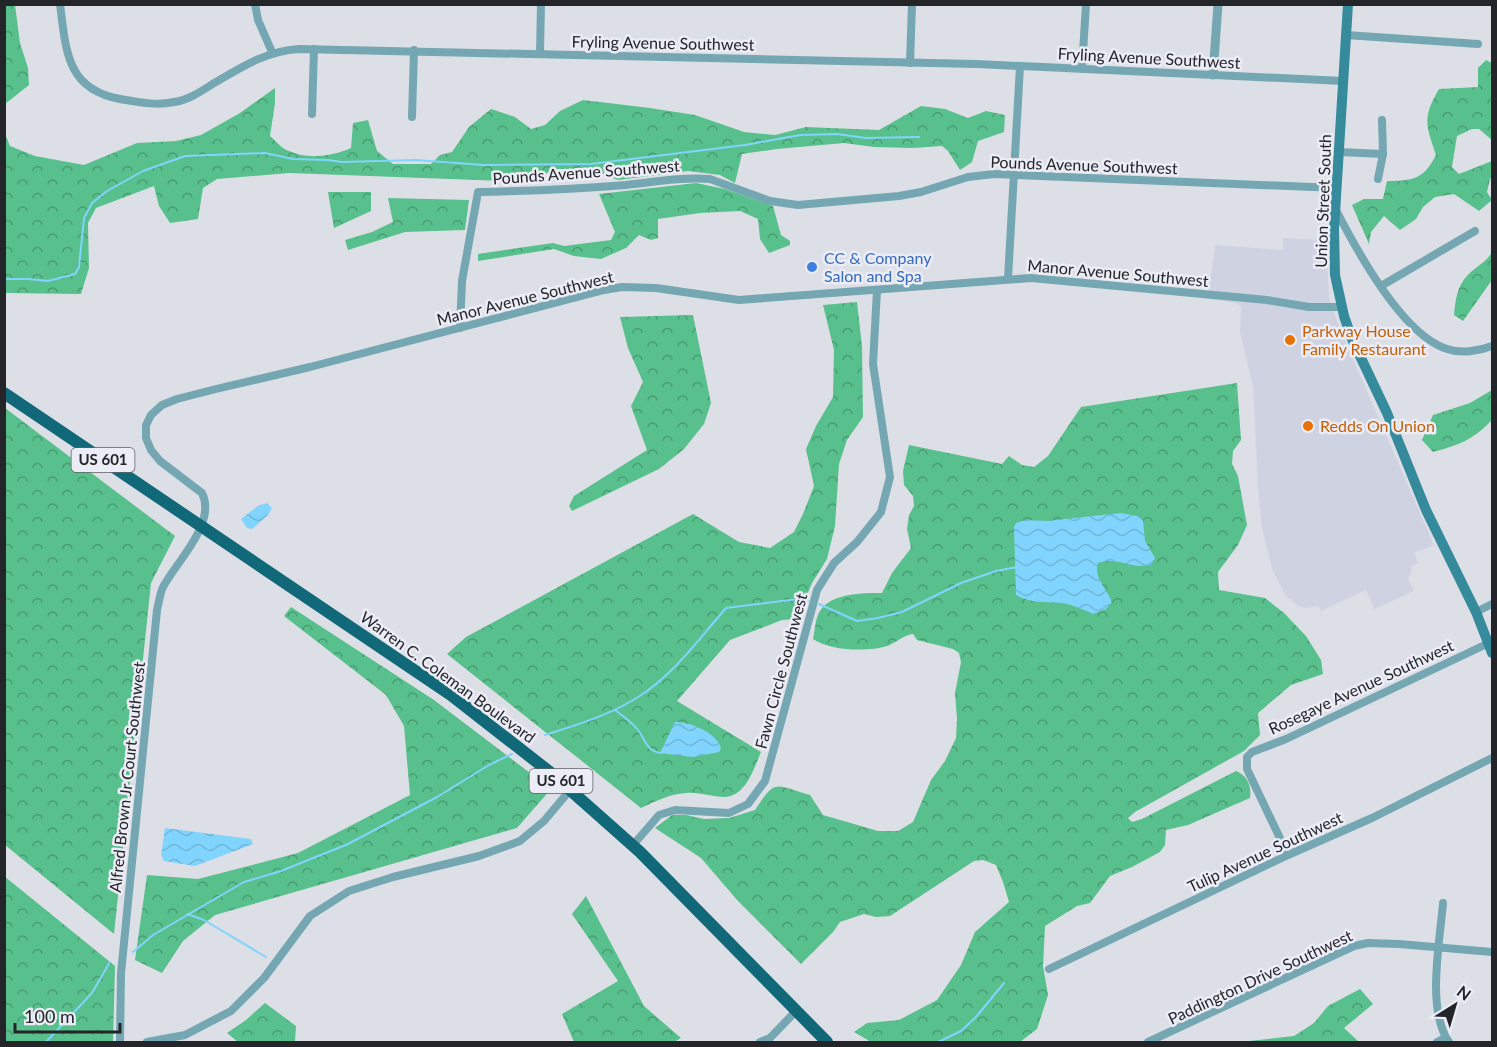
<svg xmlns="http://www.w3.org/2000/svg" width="1497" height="1047" font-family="Lato,sans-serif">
  <defs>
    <pattern id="forest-crowns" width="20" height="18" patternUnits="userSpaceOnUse" patternTransform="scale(1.5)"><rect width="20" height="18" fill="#58c08c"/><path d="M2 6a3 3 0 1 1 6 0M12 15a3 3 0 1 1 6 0" fill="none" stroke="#499c72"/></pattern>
    <pattern id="water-waves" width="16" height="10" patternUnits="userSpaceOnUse" patternTransform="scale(1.5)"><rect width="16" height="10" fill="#81d4fd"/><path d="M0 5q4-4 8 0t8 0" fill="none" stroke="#6fb6d9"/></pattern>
  </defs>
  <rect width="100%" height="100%" fill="#dddfe7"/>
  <polygon fill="#cfd2e1" points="1283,238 1326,240 1329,298 1339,327 1434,545 1414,553 1418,563 1411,567 1412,572 1408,578 1414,591 1374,609 1366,590 1321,611 1318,606 1307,608 1298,606 1286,596 1272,569 1262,529 1258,488 1253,387 1240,332 1241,306 1235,303 1208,299 1215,245 1283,250"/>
  <g fill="url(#forest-crowns)">
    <polygon points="5,4 15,5 20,43 28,68 29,85 5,104"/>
    <path d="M1486,60L1492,63V140L1479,129H1472L1457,136L1452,167L1459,174L1492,161V177L1490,179L1487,192L1492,200L1479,211L1454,194L1435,197L1423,207L1416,219L1400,230L1384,216L1371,232L1369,244L1352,205L1364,199H1383L1387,181C1413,181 1424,179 1436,155C1426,124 1422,118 1439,89L1478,87V68Z"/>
    <path d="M275,88V103L270,136C276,141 282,149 289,151C308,160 333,156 351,148L353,123L368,120L377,151L393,164H431L440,155L452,152L469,127L491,109L515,117L531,129L545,125L560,111L583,100L650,108L695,115L744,132L775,135L806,127L879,130L921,106L945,109L968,118L986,111L1005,115L1004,132L978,141L972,162L960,170L948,151L942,146L913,148L874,147L844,143L777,149L742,154L735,183L720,175L688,171L618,180L590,169H554L532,182L289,173L217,179L203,188L198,219L170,223L159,206L154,186L96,208L88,223L89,268L81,294L5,293V134L10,146L35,156L84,165L137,143L176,141L201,135L240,113Z"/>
    <polygon points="696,183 725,189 773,206 781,235 790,241 790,245 769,253 760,239 758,219 740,211 700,213 658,219 658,238 651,240 639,235 626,248 601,259 574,256 554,249 478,261 478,254 553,243 564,246 611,240 615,232 599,194"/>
    <polygon points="328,192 371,192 371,211 334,228"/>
    <polygon points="388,198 469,200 465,230 405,232 348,250 345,240 372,232 393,222"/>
    <path d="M1492,252V280L1463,321L1454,315C1455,302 1457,285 1468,275C1476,266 1486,263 1492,252Z"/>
    <path d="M857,302L862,346L863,417L847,440L839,464L835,526L827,559L812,583L797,619L782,620L730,640L677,701L761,752C754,768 746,797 724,797C712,797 699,792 686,793C670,794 656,801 641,808L447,654L466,637L693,514L739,542L770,548L794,532L803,514L814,486L806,449L816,426L833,397L834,350L823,305Z"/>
    <polygon points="693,315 711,403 704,424 684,449 659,469 572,511 569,506 574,496 647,450 631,406 643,382 628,348 620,317"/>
    <path d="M1237,383L1241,440L1233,451L1232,464L1238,476L1247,525L1238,545L1218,572L1219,590L1265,598L1284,613L1306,636L1321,660L1323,674L1291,685L1258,713L1260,735L1244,751L1135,812L1128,818L1132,822L1142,819L1236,771C1247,775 1252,786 1250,798L1188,825L1166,830L1165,845L1160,852L1132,867L1110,876L1090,903L1077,906L1045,926L1043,966L1048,995L1037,1029L1020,1042H871L854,1032L867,1023L899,1020L937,1000L961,965L975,932L1009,902L1003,882L996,865L983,860L974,861L890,916L876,917L864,914L840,922L833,932L801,964L738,901L701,858L655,828L672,815H686L704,819L729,818L755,810C776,778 774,785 810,795L823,815L878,831H898L913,822L931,780L945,761L956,738L957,719L955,693L961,662L959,653L953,649L917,640L913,634C903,635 896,643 887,646C868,652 830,651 813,639C815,631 815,618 820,611C831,593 863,593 882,593L892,573L911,548L907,529L909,515L914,506L913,496L904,485L903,471L909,445L1002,464L1009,456L1022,465L1034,467L1048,456L1081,407Z"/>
    <path d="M1492,390V420C1473,440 1459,445 1433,452L1422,440L1433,415L1470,403Z"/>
    <polygon points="5,408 175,536 151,583 114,934 5,845"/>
    <polygon points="291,607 434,700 551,789 517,828 215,915 183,941 162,973 135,960 147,875 198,879 298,853 410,795 404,726 386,695 284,616"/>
    <polygon points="4,876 115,966 113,1042 5,1042"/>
    <polygon points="586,896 644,1006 681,1038 674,1042 574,1042 562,1014 618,981 572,914"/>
    <polygon points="1360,989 1373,1004 1344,1028 1359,1042 1240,1042 1294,1036 1314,1023 1328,1006"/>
    <polygon points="265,1003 296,1026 295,1042 238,1042 227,1033 246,1020"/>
  </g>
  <g fill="url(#water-waves)">
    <polygon points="267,503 272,508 268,515 252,529 247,528 241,519 258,506"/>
    <path d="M1121,513L1138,516L1143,520L1145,541L1155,558L1151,565C1133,570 1116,556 1098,563C1093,576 1106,588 1111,600V603L1106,609L1093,614C1083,609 1073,605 1062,603C1045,601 1031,604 1016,595L1014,527L1016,523L1025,520L1047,521Z"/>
    <path d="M675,722C690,722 716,732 721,748L719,752L693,757L660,753Z"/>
    <polygon points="165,828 251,839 253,844 195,866 164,861 161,855"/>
  </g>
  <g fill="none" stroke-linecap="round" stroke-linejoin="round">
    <g stroke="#81d4fd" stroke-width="2">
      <polyline points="4,279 28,279 48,281 75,274 79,267 84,218 92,203 107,191 143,171 185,156 265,153 293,159 328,160 342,162 416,160 484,165 591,164 745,145 800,135 837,134 866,138 919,137"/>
      <polyline points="819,604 857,621 878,618 902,612 961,583 996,571 1017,567"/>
      <path d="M615,710C623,716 632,722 638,730C646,740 646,752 662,753"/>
      <path d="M545,735C576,725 607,716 635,699C672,677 698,640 726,608L798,599L808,601"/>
      <polyline points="187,914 204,920 266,957"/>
      <polyline points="133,952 153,935 244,882 281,871 348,844 437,797 489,765 512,754"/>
      <polyline points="46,1042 92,993 110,962"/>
      <polyline points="938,1042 961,1031 976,1017 1004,983"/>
    </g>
    <g stroke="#75a7b2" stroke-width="8">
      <path d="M60,4C66,50 66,89 120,99C138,102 156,106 174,102C188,100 200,92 211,85C240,68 265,51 299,49L977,64L1343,81"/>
      <polyline points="255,4 258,20 272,52"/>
      <polyline points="1346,35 1478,44"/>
      <polyline points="540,53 541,4"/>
      <polyline points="910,63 912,4"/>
      <polyline points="1082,69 1086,4"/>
      <polyline points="312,114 314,49"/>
      <polyline points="412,117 414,50"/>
      <polyline points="1339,152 1383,154"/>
      <polyline points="1378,179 1383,154 1382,120"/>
      <path d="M1336,210C1357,251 1403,335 1447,349C1461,354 1479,351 1492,346"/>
      <polyline points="1008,279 1020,66"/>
      <polyline points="1381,286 1475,231"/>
      <path d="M460,328L462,281L478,192C528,191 577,189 626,185C654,182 681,177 710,179L770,201L798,205L899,196L921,192L968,177L994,174L1336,188"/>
      <polyline points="1476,612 1492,604"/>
      <polyline points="633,845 659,815 675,810 729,813 748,804 765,781 817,590 834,563 857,542 881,512 890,477 873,364 877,290"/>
      <polyline points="1288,855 1247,769 1247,757 1252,752 1286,739 1489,643"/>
      <path d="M1443,903C1440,941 1426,1010 1449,1042"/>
      <polyline points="1049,969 1288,855 1372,818 1492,758"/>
      <path d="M120,1042L121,973L157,610C159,602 160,593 163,587C177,561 217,523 202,493L160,461L151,450L146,438V425L151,415L162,405L177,399L216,389L310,367L604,290L622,287L656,288L739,300L1031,278L1267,300L1309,307H1342"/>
      <polyline points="147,1042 185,1035 231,1011 264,978 310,916 349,891 393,877 479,856 520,841 544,821 571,789"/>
      <polyline points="760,1042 770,1038 796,1011"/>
      <polyline points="1148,1042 1354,946 1368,943 1399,944 1492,952"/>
      <polyline points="1437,1042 1445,1038"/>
    </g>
    <polyline stroke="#75a7b2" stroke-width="9" points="1213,75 1218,4"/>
    <polyline stroke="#358a9c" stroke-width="10" points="1348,4 1334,229 1335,275 1344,316 1352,339 1387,413 1426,510 1476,612 1492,653"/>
    <polyline stroke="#106878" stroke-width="12" points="4,393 451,695 551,773 640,852 827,1042"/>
  </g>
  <circle fill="#3f7fe0" stroke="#ebecf5" stroke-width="2" cx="812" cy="267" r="6"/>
  <g fill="#e8710a" stroke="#ebecf5" stroke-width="2">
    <circle cx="1290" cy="340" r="6"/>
    <circle cx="1308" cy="426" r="6"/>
  </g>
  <g text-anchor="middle" stroke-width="5" stroke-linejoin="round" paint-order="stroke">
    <g fill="#ebecf5" stroke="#606166" stroke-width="1.5">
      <rect x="71.5" y="448" width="63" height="24" rx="4.5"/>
      <rect x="529.5" y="769" width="63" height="24" rx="4.5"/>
    </g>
    <g font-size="15" font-weight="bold" fill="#242528">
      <text x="103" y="465">US 601</text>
      <text x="561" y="786">US 601</text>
    </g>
    <g font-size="16" fill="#242528" stroke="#ebecf5">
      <text transform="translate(663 43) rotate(1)" y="6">Fryling Avenue Southwest</text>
      <text transform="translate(1149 58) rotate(3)" y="6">Fryling Avenue Southwest</text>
      <text transform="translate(1084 165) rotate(2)" y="6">Pounds Avenue Southwest</text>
      <text transform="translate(586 172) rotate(-4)" y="6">Pounds Avenue Southwest</text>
      <text transform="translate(1323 201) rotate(-88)" y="6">Union Street South</text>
      <text transform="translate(1118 273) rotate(5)" y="6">Manor Avenue Southwest</text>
      <text transform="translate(525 298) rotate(-14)" y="6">Manor Avenue Southwest</text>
      <text transform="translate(781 671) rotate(-75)" y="6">Fawn Circle Southwest</text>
      <text transform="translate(448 677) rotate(36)" y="6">Warren C. Coleman Boulevard</text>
      <text transform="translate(1361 687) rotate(-25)" y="6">Rosegaye Avenue Southwest</text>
      <text transform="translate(127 777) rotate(-84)" y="6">Alfred Brown Jr Court Southwest</text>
      <text transform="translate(1265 852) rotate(-25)" y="6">Tulip Avenue Southwest</text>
      <text transform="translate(1260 977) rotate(-25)" y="6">Paddington Drive Southwest</text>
    </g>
    <g font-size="16" fill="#366cbe" stroke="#ebecf5" text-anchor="start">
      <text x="824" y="264">CC &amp; Company<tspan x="824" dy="18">Salon and Spa</tspan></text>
    </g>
    <g font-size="16" fill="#c56008" stroke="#ebecf5" text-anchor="start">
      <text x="1302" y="337">Parkway House<tspan x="1302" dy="18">Family Restaurant</tspan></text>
      <text x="1320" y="432">Redds On Union</text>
    </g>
  </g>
  <rect width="1497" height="1047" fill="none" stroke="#242528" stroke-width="12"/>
  <g transform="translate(1455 1005) rotate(37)" stroke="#ebecf5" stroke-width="4.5" paint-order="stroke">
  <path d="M0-4.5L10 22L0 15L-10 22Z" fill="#242528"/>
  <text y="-9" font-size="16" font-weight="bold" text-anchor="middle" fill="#242528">N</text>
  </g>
  <path d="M15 1023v9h105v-9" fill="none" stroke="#242528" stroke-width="3"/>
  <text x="24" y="1023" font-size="18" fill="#242528" stroke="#ebecf5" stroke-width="4.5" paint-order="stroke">100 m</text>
</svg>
